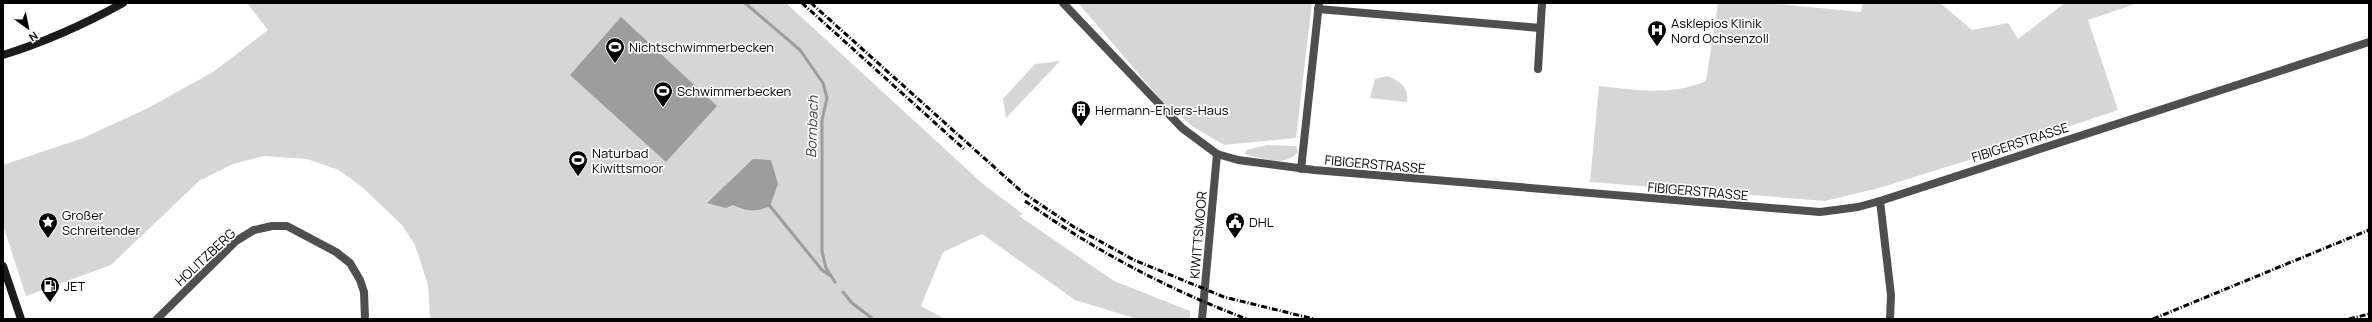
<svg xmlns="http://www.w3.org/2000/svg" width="2372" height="322" font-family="Manrope,sans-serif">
  <rect width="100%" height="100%" fill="#fff"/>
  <g fill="#d6d6d6">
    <polygon points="247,3 786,3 983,184 1023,214 1019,216 1114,281 1190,311 1190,319 1137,319 1075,300 982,234 943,252 921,306 945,319 430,319 428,285 415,245 402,225 362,187 339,170 307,159 264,156 233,164 199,181 111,265 26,296 3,225 3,165 83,138 148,108 213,72 268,30"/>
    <polygon points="1078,3 1312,3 1296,138 1224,145 1192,126 1162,101"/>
    <path d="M1718,3H1769L1861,12L1863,3H1940L1972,30L2008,23L2018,39L2065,3H2138L2088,20L2118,110L1992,152L1991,147L1983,150L1985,155L1879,188L1825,201L1590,182L1599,86C1635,90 1672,96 1706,81Z"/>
    <polygon points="1060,61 1006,118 1003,99 1035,64"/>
    <path d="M1387,76C1400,81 1409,87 1407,102L1370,98L1375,79Z"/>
    <path d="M1267,145L1296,146L1298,152C1285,168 1262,158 1244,154L1247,150Z"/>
  </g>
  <g fill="#9d9d9d">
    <polygon points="621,17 717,106 666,162 570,75"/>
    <path d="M753,159L771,160L778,184L770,206C756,212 747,212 733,205L726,208L707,203Z"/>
  </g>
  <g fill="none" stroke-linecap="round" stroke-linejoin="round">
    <g stroke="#9d9d9d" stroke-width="3">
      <polyline points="745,3 800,50 823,83 827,98 822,120 822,251 826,268 835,282"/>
      <polyline points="770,206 822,270 829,275"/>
      <polyline points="843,292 852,303 873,319"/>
    </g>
    <g stroke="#4f4f4f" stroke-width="8">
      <polyline points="1063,3 1182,128 1217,154 1238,160 1314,170 1820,212 1858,207 1880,201 2369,42"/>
      <polyline points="1318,9 1540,28"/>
      <polyline points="1538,69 1542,3"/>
      <polyline points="1301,169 1319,3"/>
      <polyline points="1880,201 1891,295 1890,319"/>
      <polyline points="157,319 236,241 254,230 272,226 287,226 336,252 350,263 360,280 364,292 365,319"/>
      <polyline points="1202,319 1217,154"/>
    </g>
    <g stroke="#1c1c1c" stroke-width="8">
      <path d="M3,55C45,42 85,24 123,3"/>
      <polyline points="3,266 21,319"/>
    </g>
    <g stroke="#000" stroke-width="3" stroke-dasharray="6 2 1 2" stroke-linecap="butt">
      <polyline points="802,3 964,149"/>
      <polyline points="811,3 1022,192 1074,227 1134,260 1224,297 1314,319"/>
      <path d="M1025,201C1094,250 1167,289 1247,319"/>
      <polyline points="2153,319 2369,230"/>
      <polyline points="2349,319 2369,314"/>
    </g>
  </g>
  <defs>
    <g id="hospital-pin" transform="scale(1)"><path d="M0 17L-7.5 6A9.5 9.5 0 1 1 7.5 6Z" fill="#000" stroke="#fff"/><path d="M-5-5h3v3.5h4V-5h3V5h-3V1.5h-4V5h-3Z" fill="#fff"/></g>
    <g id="stadium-pin" transform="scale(1)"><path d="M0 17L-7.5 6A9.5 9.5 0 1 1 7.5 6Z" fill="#000" stroke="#fff"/><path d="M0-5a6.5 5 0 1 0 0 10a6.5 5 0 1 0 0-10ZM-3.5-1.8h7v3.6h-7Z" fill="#fff"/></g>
    <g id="building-pin" transform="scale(1)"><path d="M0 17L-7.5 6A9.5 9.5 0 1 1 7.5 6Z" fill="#000" stroke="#fff"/><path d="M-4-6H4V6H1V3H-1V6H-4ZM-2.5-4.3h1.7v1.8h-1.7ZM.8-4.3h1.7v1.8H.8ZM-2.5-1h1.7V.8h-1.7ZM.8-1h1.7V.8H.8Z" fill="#fff"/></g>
    <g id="sight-pin" transform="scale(1)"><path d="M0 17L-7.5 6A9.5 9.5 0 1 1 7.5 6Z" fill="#000" stroke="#fff"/><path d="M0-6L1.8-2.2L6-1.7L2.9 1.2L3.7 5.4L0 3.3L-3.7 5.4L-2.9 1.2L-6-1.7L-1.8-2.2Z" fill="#fff"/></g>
    <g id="civic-pin" transform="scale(1)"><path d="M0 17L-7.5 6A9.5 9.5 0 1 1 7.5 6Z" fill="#000" stroke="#fff"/><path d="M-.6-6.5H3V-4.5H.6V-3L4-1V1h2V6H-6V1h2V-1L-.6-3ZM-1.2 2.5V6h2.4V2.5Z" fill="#fff"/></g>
    <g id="fuel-pin" transform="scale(1)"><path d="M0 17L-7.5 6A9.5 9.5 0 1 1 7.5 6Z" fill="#000" stroke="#fff"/><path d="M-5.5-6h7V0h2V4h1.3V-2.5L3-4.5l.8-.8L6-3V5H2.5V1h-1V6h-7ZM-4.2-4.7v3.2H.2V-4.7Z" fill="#fff"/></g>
  </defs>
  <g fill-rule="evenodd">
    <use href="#hospital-pin" x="1657" y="30"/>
    <use href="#stadium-pin" x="615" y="47"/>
    <use href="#stadium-pin" x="663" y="91"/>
    <use href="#building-pin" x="1081" y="110"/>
    <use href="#stadium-pin" x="578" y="160"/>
    <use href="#sight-pin" x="48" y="222"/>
    <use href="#civic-pin" x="1235" y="222"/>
    <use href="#fuel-pin" x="50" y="286"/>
  </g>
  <g text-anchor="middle" stroke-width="3.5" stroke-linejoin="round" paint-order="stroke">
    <g font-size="13" fill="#000" stroke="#fff" text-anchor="start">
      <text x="1671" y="28">Asklepios Klinik<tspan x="1671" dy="15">Nord Ochsenzoll</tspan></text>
      <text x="629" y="52">Nichtschwimmerbecken</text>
      <text x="677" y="96">Schwimmerbecken</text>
      <text x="1095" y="115">Hermann-Ehlers-Haus</text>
      <text x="592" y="158">Naturbad<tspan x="592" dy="15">Kiwittsmoor</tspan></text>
      <text x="62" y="220">Großer<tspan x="62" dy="15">Schreitender</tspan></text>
      <text x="1249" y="227">DHL</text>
      <text x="64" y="291">JET</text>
    </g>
    <g font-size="13" fill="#000" stroke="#fff">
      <text transform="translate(2020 142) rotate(-18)" y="5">FIBIGERSTRASSE</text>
      <text transform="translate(1375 164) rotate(5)" y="5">FIBIGERSTRASSE</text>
      <text transform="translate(1698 191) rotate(5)" y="5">FIBIGERSTRASSE</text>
      <text transform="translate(1198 235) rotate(-85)" y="5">KIWITTSMOOR</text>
      <text transform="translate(205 257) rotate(-43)" y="5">HOLITZBERG</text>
    </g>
    <g font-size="14" font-style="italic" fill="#3e3e3e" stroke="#fff">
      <text transform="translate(812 127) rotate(-88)" y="5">Bornbach</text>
    </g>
  </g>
  <rect width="2372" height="322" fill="none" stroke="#000000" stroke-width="8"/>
  <g transform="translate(28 28) rotate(147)" stroke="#ffffff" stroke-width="3" paint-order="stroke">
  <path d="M0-3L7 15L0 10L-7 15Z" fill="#000000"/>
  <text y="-6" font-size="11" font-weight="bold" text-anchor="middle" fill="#000000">N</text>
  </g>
</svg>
